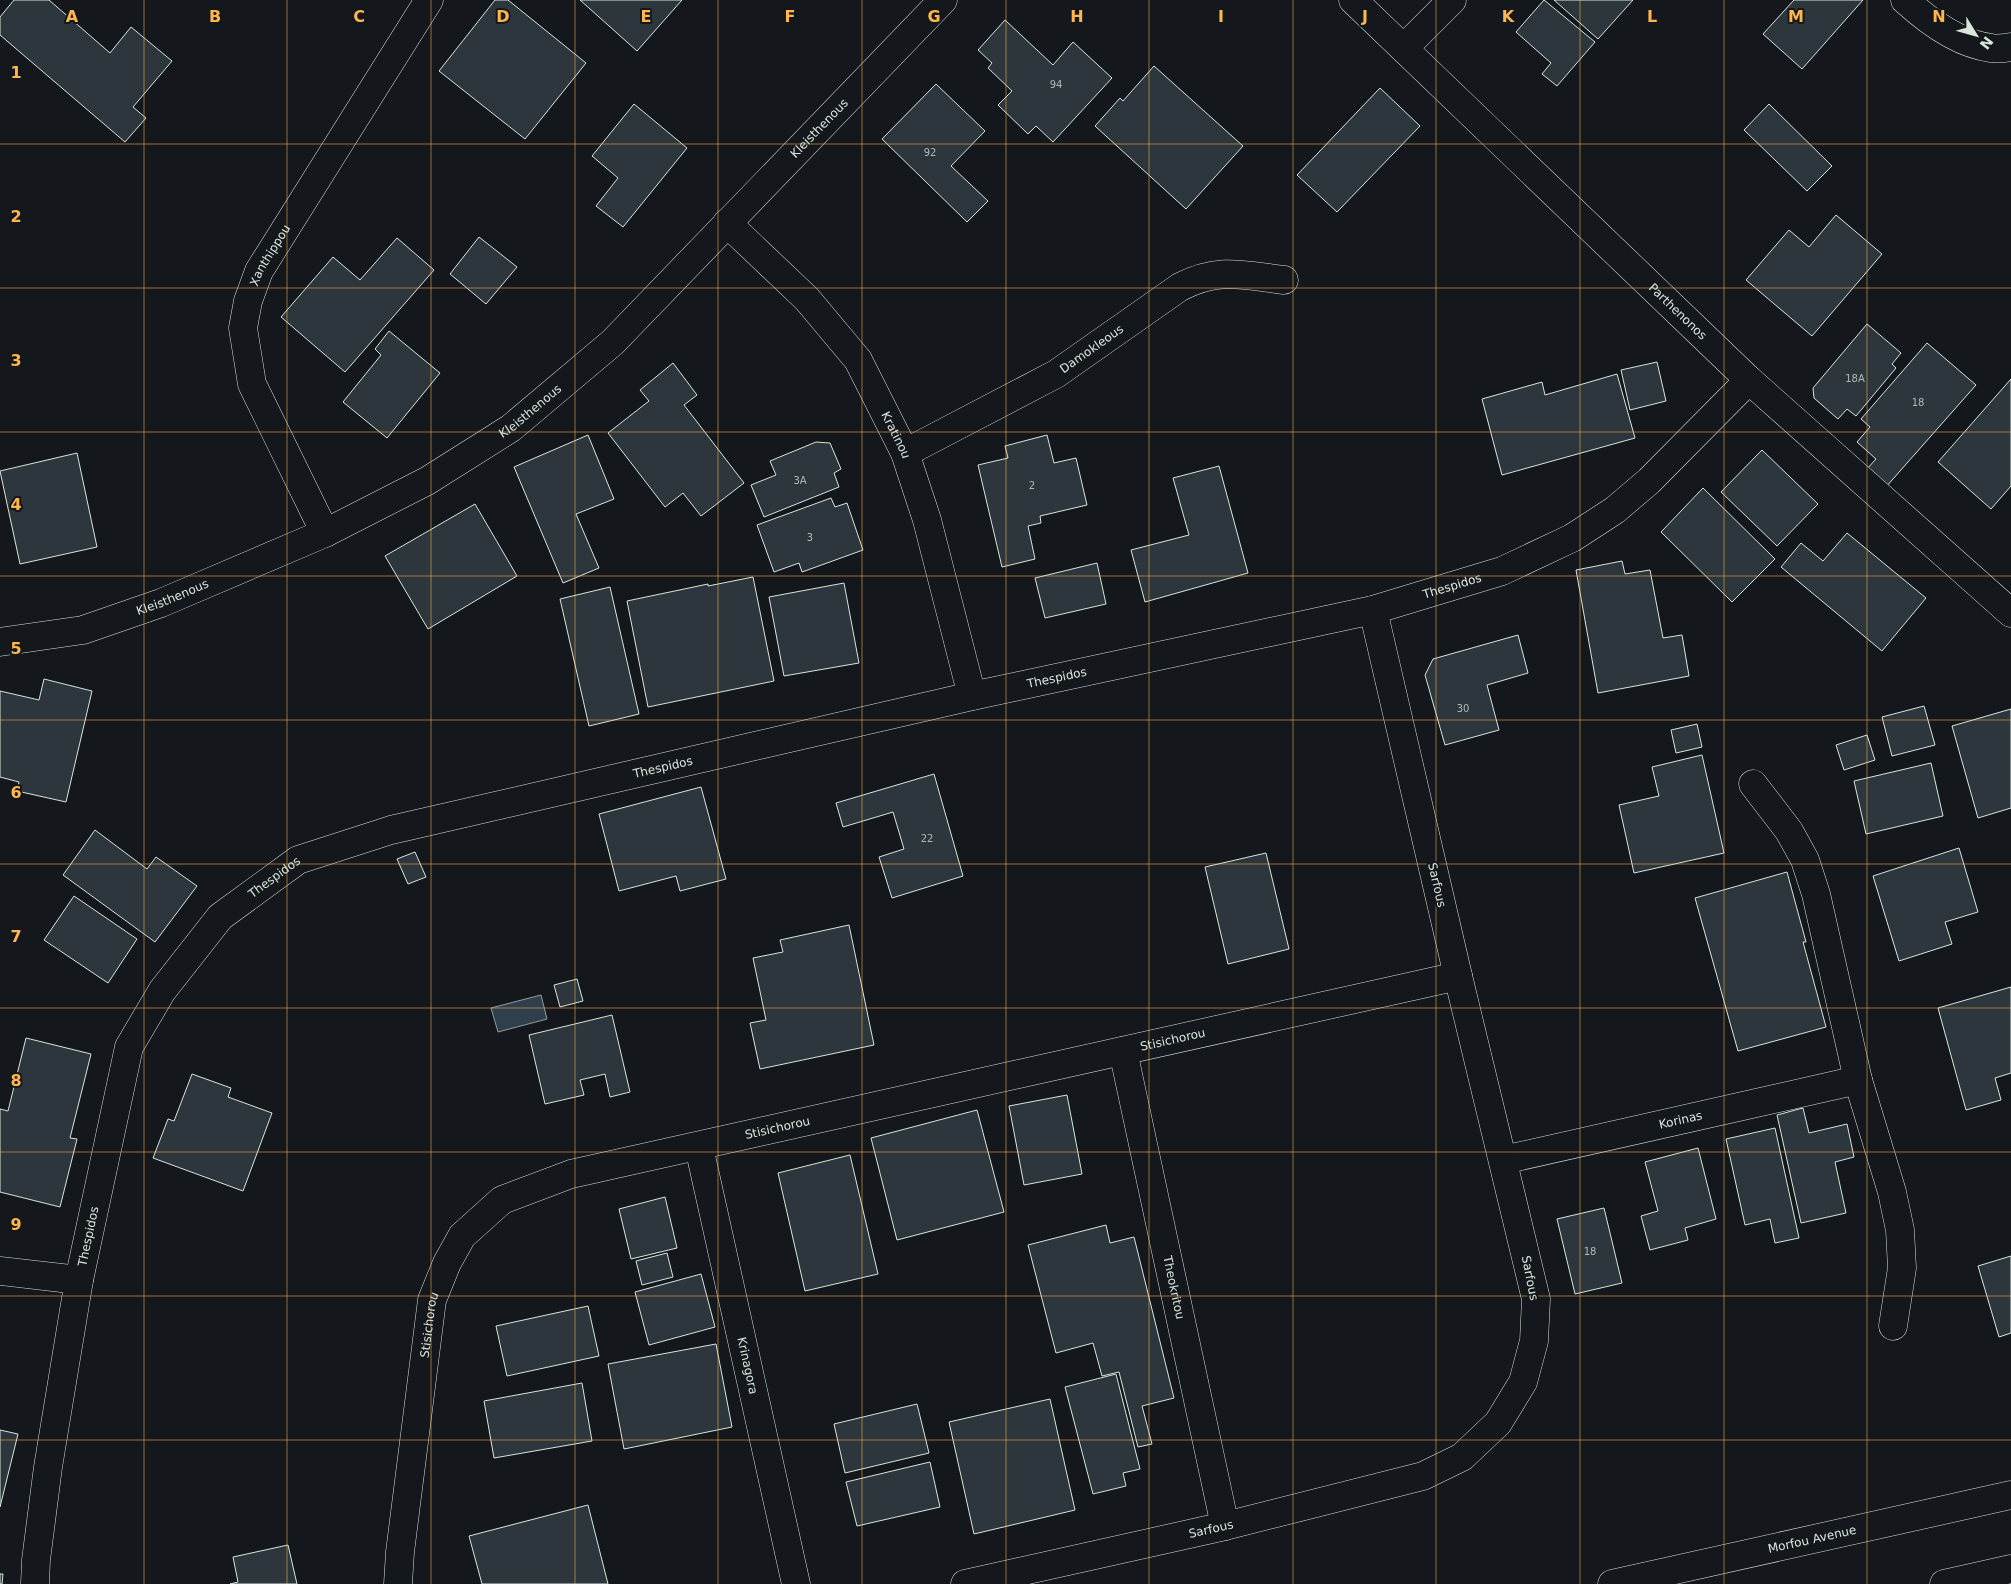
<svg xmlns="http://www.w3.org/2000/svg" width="2011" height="1584" font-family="'DejaVu Sans',sans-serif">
  <rect width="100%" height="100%" fill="#14181c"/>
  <polygon fill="#2f3f4d" stroke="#939e99" points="541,995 547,1019 498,1032 491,1008"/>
  <g fill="#2c363c" stroke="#d8e6dc">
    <polygon points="14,0 49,0 110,53 131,27 172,61 133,107 146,118 125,142 0,35 0,17"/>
    <polygon points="495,0 508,0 586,63 525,139 439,71"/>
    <polygon points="580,0 682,0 637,51"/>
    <polygon points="1544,0 1595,42 1557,86 1542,74 1551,63 1516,32"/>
    <polygon points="1554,0 1633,0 1598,39"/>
    <polygon points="1794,0 1863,0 1802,69 1763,34"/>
    <polygon points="1005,20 1053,65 1073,42 1112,78 1053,142 1036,126 1028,134 998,105 1012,91 988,68 992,63 978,50"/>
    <polygon points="1154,66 1243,146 1186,209 1095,126 1120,98 1123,101"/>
    <polygon points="936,84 985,131 951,166 988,201 967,222 882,139"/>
    <polygon points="1380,88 1420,126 1337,212 1297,175"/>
    <polygon points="634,104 687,148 623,227 596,206 618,178 592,156"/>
    <polygon points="1769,104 1832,166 1807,191 1744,130"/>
    <polygon points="1836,215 1882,254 1812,336 1746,280 1789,230 1809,247"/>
    <polygon points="479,237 517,267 486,304 450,274"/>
    <polygon points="397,238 434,270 345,372 281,317 333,257 360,280"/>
    <polygon points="1867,324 1901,353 1892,364 1896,368 1856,416 1847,409 1838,419 1814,398 1813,388"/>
    <polygon points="389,331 440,373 387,438 343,402 381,355 375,349"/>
    <polygon points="1927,343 1976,385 1885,488 1865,471 1876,459 1857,442 1870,427 1861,419"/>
    <polygon points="1657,362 1666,401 1630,410 1621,370"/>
    <polygon points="673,363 697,395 684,405 744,483 701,516 683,493 665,507 608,433 649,401 640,390"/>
    <polygon points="1617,374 1635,438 1502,475 1482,399 1542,382 1545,395"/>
    <polygon points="2011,379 2011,486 1991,509 1938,462"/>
    <polygon points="588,435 614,499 576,514 599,568 563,583 514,467"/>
    <polygon points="1047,435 1054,463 1076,458 1087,505 1040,516 1041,523 1028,526 1035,559 1002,567 978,465 1008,458 1005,446"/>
    <polygon points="816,442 830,443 841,469 834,473 839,487 764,517 751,485 776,475 770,461"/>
    <polygon points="1762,450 1818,504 1777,546 1721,492"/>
    <polygon points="77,453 97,547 20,564 0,471"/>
    <polygon points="1219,466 1248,573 1145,602 1131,550 1189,535 1173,478"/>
    <polygon points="1703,488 1775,559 1732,602 1661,532"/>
    <polygon points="831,498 835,507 847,503 863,550 802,572 799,563 774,572 757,525"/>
    <polygon points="475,504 517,576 428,629 385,556"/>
    <polygon points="1847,533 1926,598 1882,651 1781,567 1801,543 1823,561"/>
    <polygon points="1622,561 1625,574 1650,570 1663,638 1682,635 1689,676 1598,693 1576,570"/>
    <polygon points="1097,563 1106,604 1045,618 1035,578"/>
    <polygon points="753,577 774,681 648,707 627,601 708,584 708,586"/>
    <polygon points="844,583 859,663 784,676 769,597"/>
    <polygon points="610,587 639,714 589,726 560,599"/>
    <polygon points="1518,635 1528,673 1487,685 1499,730 1445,745 1425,675 1433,659"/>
    <polygon points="44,679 92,691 66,802 17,791 19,782 0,777 0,691 39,700"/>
    <polygon points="1924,706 1935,745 1892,756 1882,717"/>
    <polygon points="2011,709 2011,808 1978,818 1952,726"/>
    <polygon points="1697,724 1702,747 1676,753 1671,730"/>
    <polygon points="1867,735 1875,760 1844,770 1836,745"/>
    <polygon points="1702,755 1724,853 1634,873 1619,805 1659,796 1652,767"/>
    <polygon points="1931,763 1943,816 1866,834 1854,781"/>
    <polygon points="934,774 963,876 892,898 879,857 904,849 893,812 843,827 836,803"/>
    <polygon points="701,787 726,879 680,891 676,876 619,891 599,814"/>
    <polygon points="95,830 147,869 156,857 197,886 155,942 63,875"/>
    <polygon points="1959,848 1978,912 1945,922 1952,944 1899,961 1873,876"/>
    <polygon points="415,852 426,877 408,884 397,859"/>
    <polygon points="1266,853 1289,949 1228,964 1205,867"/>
    <polygon points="1787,872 1806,942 1803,942 1826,1027 1738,1051 1695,898"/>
    <polygon points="74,896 137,939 108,983 44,940"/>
    <polygon points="849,925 874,1045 760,1069 750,1023 766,1020 753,958 783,952 780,940"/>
    <polygon points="577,979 583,1001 560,1007 554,985"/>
    <polygon points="2011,987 2011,1073 1995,1078 2001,1100 1966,1110 1938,1008"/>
    <polygon points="612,1015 630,1092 610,1097 605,1074 580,1080 584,1095 545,1104 529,1035"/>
    <polygon points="26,1038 91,1054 70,1138 77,1139 60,1207 0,1192 0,1109 8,1111"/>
    <polygon points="192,1074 231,1088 228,1097 272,1113 243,1191 153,1158 168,1119 174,1121"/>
    <polygon points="1067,1095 1082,1174 1024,1185 1009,1106"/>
    <polygon points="1803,1108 1809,1133 1847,1124 1854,1157 1835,1162 1846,1213 1801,1223 1777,1115"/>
    <polygon points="977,1110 1004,1212 897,1240 871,1138"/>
    <polygon points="1775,1128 1799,1238 1775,1243 1770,1219 1745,1225 1726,1139"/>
    <polygon points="1698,1148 1716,1219 1685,1228 1688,1240 1650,1250 1641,1216 1658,1211 1645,1162"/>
    <polygon points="850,1155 878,1274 805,1291 778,1173"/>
    <polygon points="665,1197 677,1248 631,1259 619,1209"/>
    <polygon points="1604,1208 1622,1283 1575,1294 1557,1219"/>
    <polygon points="1106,1225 1110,1243 1134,1237 1174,1398 1142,1406 1152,1444 1138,1447 1119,1372 1102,1376 1093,1343 1056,1353 1028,1245"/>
    <polygon points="667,1253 673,1277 642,1285 636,1261"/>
    <polygon points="2011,1256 2011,1333 1999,1337 1978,1266"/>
    <polygon points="701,1274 715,1327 649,1345 635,1292"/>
    <polygon points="588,1306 599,1356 507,1376 496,1326"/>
    <polygon points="716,1344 732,1427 624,1449 608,1364"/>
    <polygon points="1116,1374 1140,1469 1123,1473 1126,1486 1093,1494 1065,1387"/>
    <polygon points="582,1383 592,1441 494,1458 484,1401"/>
    <polygon points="1050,1399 1075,1510 974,1534 949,1422"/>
    <polygon points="917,1404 929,1453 845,1473 834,1424"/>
    <polygon points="0,1430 18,1434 0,1507"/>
    <polygon points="930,1462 940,1507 857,1526 846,1482"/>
    <polygon points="588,1505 608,1584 482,1584 469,1536"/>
    <polygon points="288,1545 297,1584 230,1584 238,1582 233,1557"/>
    <polygon points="0,1574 3,1574 2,1584 0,1584"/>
  </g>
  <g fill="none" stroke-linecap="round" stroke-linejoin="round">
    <g stroke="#d8e6dc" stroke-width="29">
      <g id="street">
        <path id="s1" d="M1353,0L1749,380L2011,613"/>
        <path d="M1905,0C1928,21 1960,44 1991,48C1997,49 2005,48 2011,47"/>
        <polyline points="1404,48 1452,0"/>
        <path id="s2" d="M727,223L807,299L858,360L905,453L927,520L972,696"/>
        <path id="s3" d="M905,453L1056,374L1180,287C1219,267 1243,275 1284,280"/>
        <path id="s4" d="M325,533L252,384L243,328L248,301L259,271L429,0"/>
        <path id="s5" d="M0,642L83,630L161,603L325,533L427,481L511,428L613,342L943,0"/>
        <polyline points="1753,784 1789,831 1805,860 1816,894 1858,1080 1892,1192 1900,1230 1902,1268 1893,1326"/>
        <path id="s6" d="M1123,1051L1225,1526"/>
        <path id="s7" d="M699,1147L796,1584"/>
        <path id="s8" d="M1503,1160L1858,1080"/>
        <polyline points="0,1271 79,1280"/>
        <path id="s9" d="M35,1584L36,1560L48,1467L79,1280L129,1047L162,991L220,917L298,860L391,830L972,696L1373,610L1502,571L1572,538L1615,510L1649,481L1749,380"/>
        <path id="s10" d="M398,1584L400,1552L432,1300L447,1263L462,1236L502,1200L571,1174L1458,976"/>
        <path id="s11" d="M965,1584L1225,1526L1423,1476L1462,1457L1498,1423L1523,1382L1534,1341L1536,1299L1458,976L1373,610"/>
        <path id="s12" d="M1612,1584L2011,1495"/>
        <polyline points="1944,1584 2011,1569"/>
      </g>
    </g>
    <use href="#street" stroke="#14181c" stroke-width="28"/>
  </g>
  <path fill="none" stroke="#ffb74d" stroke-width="1" stroke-opacity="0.55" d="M144,0V1584M287,0V1584M431,0V1584M575,0V1584M718,0V1584M862,0V1584M1006,0V1584M1149,0V1584M1293,0V1584M1436,0V1584M1580,0V1584M1724,0V1584M1867,0V1584M0,144H2011M0,288H2011M0,432H2011M0,576H2011M0,720H2011M0,864H2011M0,1008H2011M0,1152H2011M0,1296H2011M0,1440H2011"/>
  <g text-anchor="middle" stroke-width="4" stroke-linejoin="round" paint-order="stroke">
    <g font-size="10" fill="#adbab4">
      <text x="1056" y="88">94</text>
      <text x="930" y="156">92</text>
      <text x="1855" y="382">18A</text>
      <text x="1918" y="406">18</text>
      <text x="800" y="484">3A</text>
      <text x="1032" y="489">2</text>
      <text x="810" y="541">3</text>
      <text x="1463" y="712">30</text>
      <text x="927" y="842">22</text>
      <text x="1590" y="1255">18</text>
    </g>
    <g font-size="12" fill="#d8e6dc" stroke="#14181c">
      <text dy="4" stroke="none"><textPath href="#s5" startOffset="989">Kleisthenous</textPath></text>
      <text dy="4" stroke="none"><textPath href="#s4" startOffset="301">Xanthippou</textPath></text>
      <text dy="4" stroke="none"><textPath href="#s1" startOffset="450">Parthenonos</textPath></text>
      <text dy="4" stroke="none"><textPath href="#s3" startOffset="214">Damokleous</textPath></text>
      <text dy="4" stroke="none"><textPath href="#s5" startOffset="584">Kleisthenous</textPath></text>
      <text dy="4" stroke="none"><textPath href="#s2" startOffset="274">Kratinou</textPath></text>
      <text dy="4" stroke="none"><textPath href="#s9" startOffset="1988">Thespidos</textPath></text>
      <text dy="4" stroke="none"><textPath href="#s5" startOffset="179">Kleisthenous</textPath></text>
      <text dy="4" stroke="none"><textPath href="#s9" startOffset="1582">Thespidos</textPath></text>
      <text dy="4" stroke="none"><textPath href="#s9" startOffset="1178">Thespidos</textPath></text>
      <text dy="4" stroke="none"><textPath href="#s9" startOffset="772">Thespidos</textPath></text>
      <text transform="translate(1437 885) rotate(77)" y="4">Sarfous</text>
      <text dy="4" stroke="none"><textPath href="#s10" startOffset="1101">Stisichorou</textPath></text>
      <text dy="4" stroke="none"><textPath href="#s8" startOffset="182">Korinas</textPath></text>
      <text dy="4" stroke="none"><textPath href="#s10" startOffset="696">Stisichorou</textPath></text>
      <text dy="4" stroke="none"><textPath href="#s9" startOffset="352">Thespidos</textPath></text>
      <text transform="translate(1530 1278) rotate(79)" y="4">Sarfous</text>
      <text dy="4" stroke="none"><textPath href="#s6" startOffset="242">Theokritou</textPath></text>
      <text dy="4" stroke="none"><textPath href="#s10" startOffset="261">Stisichorou</textPath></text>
      <text dy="4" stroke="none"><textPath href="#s7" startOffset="224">Krinagora</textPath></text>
      <text dy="4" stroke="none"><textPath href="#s11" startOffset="252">Sarfous</textPath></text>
      <text dy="4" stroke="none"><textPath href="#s12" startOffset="205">Morfou Avenue</textPath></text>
    </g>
  </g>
  <g font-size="16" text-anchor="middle" font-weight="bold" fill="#ffb74d" stroke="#14181c" stroke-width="4" stroke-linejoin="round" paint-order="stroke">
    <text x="72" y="22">A</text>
    <text x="215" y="22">B</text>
    <text x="359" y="22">C</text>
    <text x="503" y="22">D</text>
    <text x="646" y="22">E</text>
    <text x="790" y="22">F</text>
    <text x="934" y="22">G</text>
    <text x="1077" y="22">H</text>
    <text x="1221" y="22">I</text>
    <text x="1365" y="22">J</text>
    <text x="1508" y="22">K</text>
    <text x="1652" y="22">L</text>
    <text x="1796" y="22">M</text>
    <text x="1939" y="22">N</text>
    <text x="16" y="78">1</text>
    <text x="16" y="222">2</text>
    <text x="16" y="366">3</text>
    <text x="16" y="510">4</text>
    <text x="16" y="654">5</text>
    <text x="16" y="798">6</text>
    <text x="16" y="942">7</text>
    <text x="16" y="1086">8</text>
    <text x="16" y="1230">9</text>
  </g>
  <g transform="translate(1976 35) rotate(127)" stroke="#14181c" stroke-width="4" paint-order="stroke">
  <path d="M0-4L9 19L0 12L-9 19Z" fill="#d8e6dc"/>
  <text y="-8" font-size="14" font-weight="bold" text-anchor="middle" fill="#d8e6dc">N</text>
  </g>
</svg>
